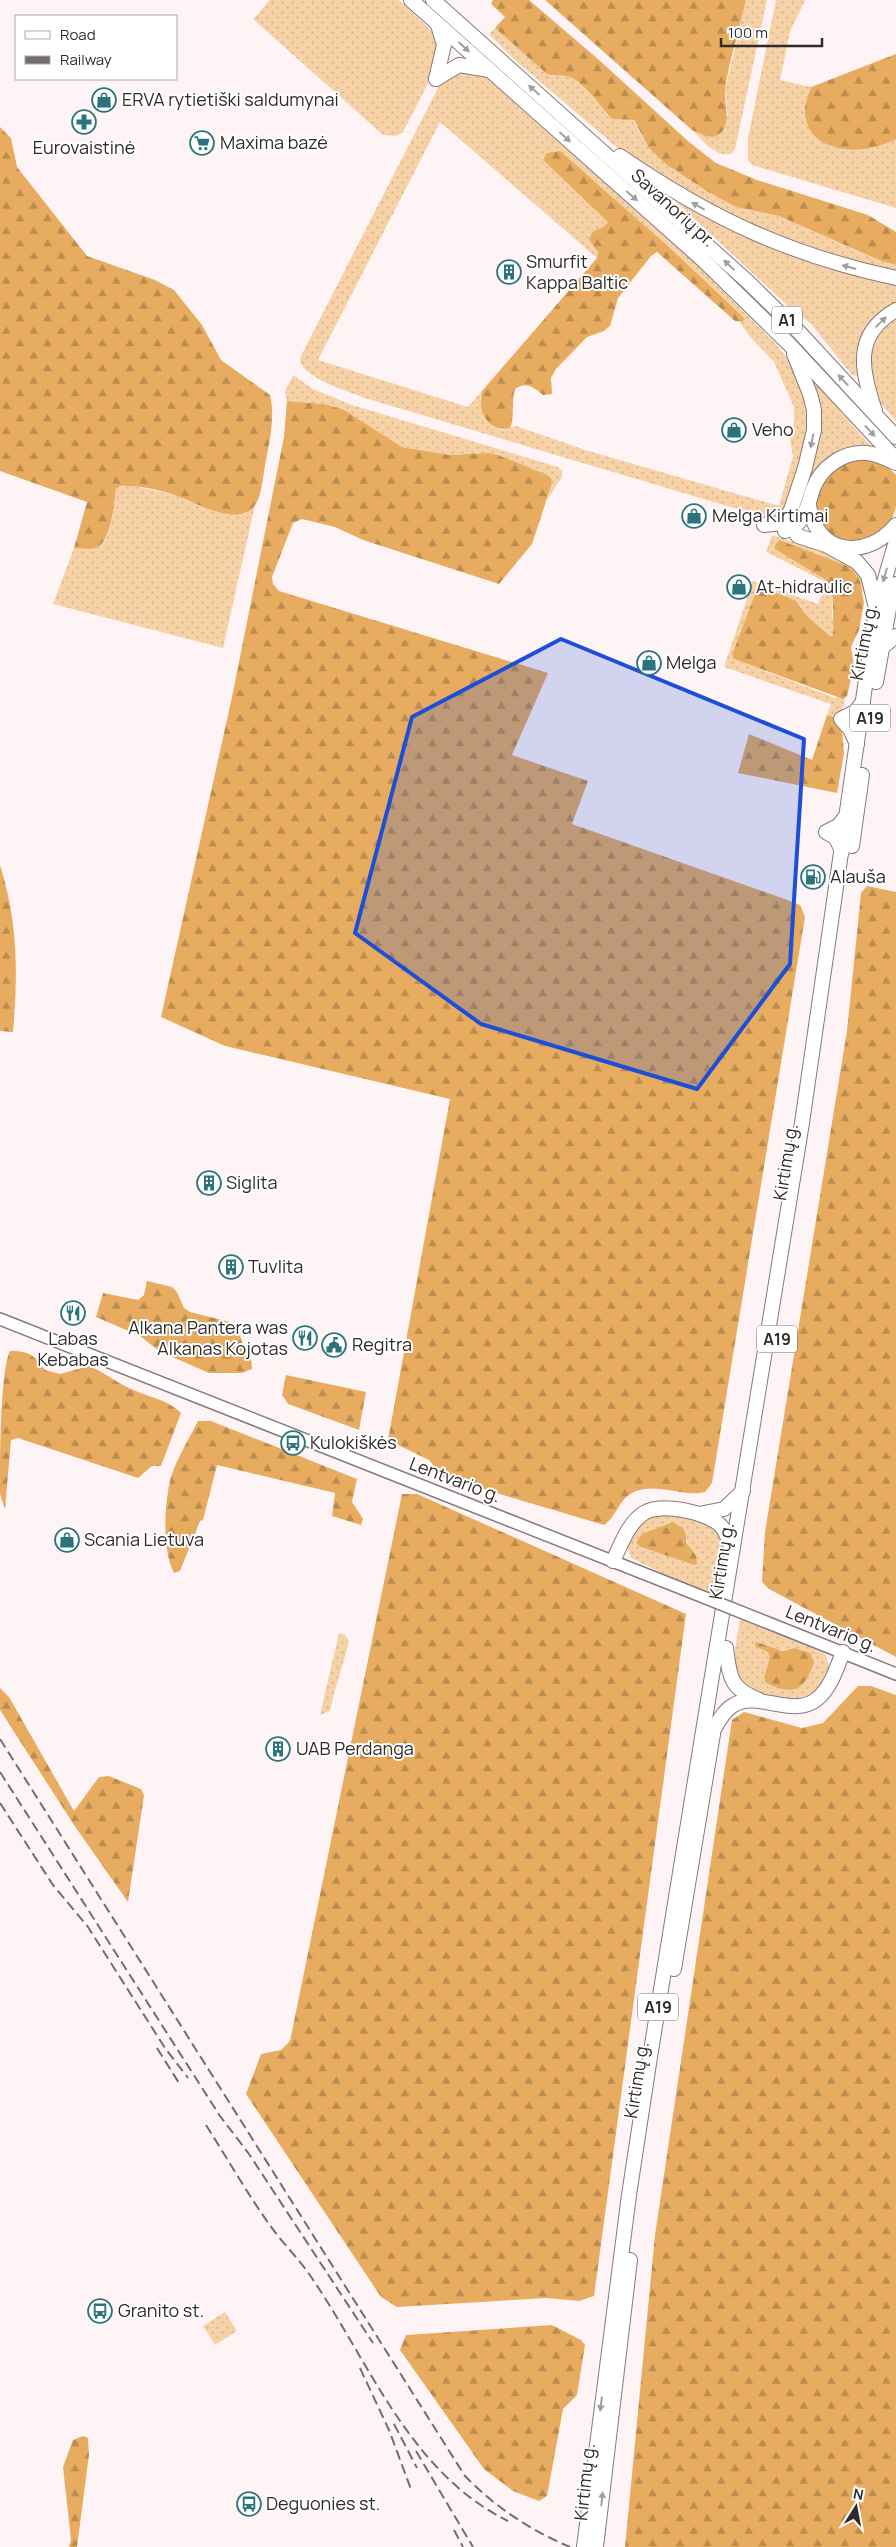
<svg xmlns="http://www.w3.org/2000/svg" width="896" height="2547" font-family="Manrope,sans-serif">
  <defs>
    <pattern id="grass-dots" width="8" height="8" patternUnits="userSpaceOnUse" patternTransform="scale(1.25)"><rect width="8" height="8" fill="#f6d2a6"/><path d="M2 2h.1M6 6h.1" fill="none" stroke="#d3b48f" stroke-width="1.8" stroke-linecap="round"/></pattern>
    <pattern id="forest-firs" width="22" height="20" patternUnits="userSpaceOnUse" patternTransform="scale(1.25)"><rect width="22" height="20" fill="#e7ac5f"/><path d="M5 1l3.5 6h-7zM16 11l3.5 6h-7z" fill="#bc8c4f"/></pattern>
  </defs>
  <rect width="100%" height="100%" fill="#fff4f5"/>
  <g fill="url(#grass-dots)" fill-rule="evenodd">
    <polygon points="270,0 399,0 437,36 438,64 403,132 396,136 383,135 253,19"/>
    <path d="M746,0H767L735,149L731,154C714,157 703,140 692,130L710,137L728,116L725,91Z"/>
    <path d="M776,0H805L790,32L780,80L811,87L805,110L830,146C851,150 877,150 896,139V208L752,165L748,160V138Z"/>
    <path d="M495,28L547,74C555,77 562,74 570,77C586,84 600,106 612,119L633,120L649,148L710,193L736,207L779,216L880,261L896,265V274L752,230L627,156L515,60L489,34Z"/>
    <path d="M459,69L483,75L489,80L696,264L775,343L796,369L802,380L810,423L787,512L774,520L365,398C348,391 304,379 300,360L302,354L441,82ZM440,122L597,258L598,252L589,240C592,228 598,231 607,225L608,221L543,160L560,151L743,322L740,323L751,338L774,362L794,407V423L789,434L793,456L779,506L585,450L516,426L502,430L492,426L486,420L480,399L482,391L468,407L318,360Z"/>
    <polygon points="676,202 762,243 896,282 896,304 880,315 859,376 852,375 811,324 787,305"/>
    <polygon points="896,314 896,421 876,398 866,355 878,329"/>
    <polygon points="293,375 313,389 352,405 558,467 562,471 562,477 547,500 552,483 487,453 450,455 402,447 324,404 287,401 285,392"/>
    <polygon points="810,377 871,446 803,511 794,508 811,458"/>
    <path d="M130,485L175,495L197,505L245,514L255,505L223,648L53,604L74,548C81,548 89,550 95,548C112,544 114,504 116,489L120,486Z"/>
    <polygon points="772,535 843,559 862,571 864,596 864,592 823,578 832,590 832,615 835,631 833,636 830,636 807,616 800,605 758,586 732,655 734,659 835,698 845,697 841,719 827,715 831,704 724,667 753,581 818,604 826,582 766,552"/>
    <path d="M662,1514L711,1522L726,1545L717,1596L680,1582L631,1558L628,1549C633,1530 643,1517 662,1514ZM686,1535C686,1548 696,1552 697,1564L694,1565L641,1547Z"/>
    <path d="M740,1619L774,1633L776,1631L825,1654L829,1665C815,1711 785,1698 748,1693L732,1667ZM794,1648L764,1676L770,1657L768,1652Z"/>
    <path d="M339,1633L345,1635L349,1641C343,1666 335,1687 330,1711L320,1715Z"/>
    <polygon points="225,2312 237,2331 215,2345 203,2326"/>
  </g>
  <g fill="url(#forest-firs)">
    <path d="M493,0H529L598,59L689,142L716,163L757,180L868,215L896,232V265L881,261L779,216L736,207L710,193L666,164L649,148L634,120L612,119C600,106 586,84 570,77C562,74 555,77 547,74L495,28L505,17L491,4Z"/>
    <path d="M545,0H746C740,28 728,64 725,91C724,106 733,125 718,135C710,140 700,133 692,130Z"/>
    <path d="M896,54V139C867,156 805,156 805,110C805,103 809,94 811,87Z"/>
    <path d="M0,127L11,138L17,167L87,256L155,280L174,290L202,325L221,360L270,395C276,420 268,446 264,472C262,482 261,497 255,505C240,528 196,503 177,496C160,490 137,485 120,486L116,489C114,504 111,544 95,548C89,550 81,548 74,548L87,502L0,471Z"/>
    <path d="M560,151L672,250L744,318L743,322L735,321L657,252L651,256L618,298L610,326L604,331L587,337L556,369L551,378L552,394L543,395C533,387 527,381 515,389C511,403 515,418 510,428C487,433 477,410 482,391L597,258L598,252L589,240C592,228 598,231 606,225L608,222L543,160L547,153Z"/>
    <path d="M287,401L324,404L344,410L402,447L450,455L487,453L498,455L547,475L551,478L552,483L532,544L499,584L363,540L335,527L302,519L293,523L272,577L273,584L279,591L548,673L512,755L588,781L572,824L782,898L800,905L805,917L712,1483L705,1492C682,1498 656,1481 632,1493C619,1500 616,1517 604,1525L443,1477L429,1460L388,1440L450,1099L225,1046L161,1017L232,697L284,437Z"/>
    <path d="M866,456L887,466L896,475C896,485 896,496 896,506C890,540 844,553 823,526C818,519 816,508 813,501L830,469Z"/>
    <path d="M779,540L850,567L860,581L864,603L859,630L851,647L854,666L847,696L843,699L734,659L732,655L758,586L796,601L807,616L830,636H833C834,632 833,591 831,585L823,578L775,549V546Z"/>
    <polygon points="827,715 841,719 844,753 837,793 738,773 749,734 812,760"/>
    <path d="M0,865C18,923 18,972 13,1032L0,1031Z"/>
    <polygon points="867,886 896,892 896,1657 769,1589 762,1582 765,1532 847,1031 861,893"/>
    <polygon points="147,1281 172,1287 177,1292 184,1308 190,1312 230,1322 237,1326 243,1345 251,1356 252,1369 242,1373 209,1373 159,1351 140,1336 96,1317 103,1293 138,1300 144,1295"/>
    <path d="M10,1351C28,1350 36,1356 45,1370L60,1374L89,1366C104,1372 114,1381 127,1387C146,1397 166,1398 181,1413L161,1466H152L138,1478L18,1438L11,1440L5,1509L0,1494C0,1466 0,1369 10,1351Z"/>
    <polygon points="286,1375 366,1392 359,1430 288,1404 282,1395"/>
    <path d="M198,1421H211L357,1479L352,1502L363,1519L361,1525L332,1516L335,1493L217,1465L203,1520L200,1521L180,1571L174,1573C162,1550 164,1503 171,1477C177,1458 189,1439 198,1421Z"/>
    <polygon points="402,1494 417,1494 686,1614 594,2296 579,2301 546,2298 397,2307 381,2297 246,2094 261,2054 281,2050 290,2041"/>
    <polygon points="673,1522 683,1528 686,1535 686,1542 696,1556 697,1564 694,1565 641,1547 636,1543 642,1534"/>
    <path d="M756,1642L782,1651L794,1648L810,1653L814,1662C804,1691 794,1696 766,1683L764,1677L770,1657L768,1652L755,1646Z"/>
    <polygon points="858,1686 871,1686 896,1695 896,2547 625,2547 655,2235 732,1720 744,1712 802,1728 823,1723"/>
    <polygon points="0,1688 9,1697 74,1811 99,1777 109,1776 141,1789 144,1795 128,1902 74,1825 0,1710"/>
    <polygon points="552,2325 581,2340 585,2345 577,2395 563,2409 547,2496 539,2501 513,2491 484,2469 400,2350 406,2335"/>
    <polygon points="83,2436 88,2438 89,2455 77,2547 69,2547 71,2540 63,2467 73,2440"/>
  </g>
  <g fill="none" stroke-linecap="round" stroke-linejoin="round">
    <g stroke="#847a7c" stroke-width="14">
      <g id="major">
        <polyline points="0,1319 683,1589"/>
        <polyline points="771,1624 896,1674"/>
      </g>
    </g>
    <g stroke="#847a7c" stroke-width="16">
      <g id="highway">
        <polyline points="411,0 703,260 789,344 896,459"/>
        <polyline points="433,0 747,281 799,332 896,437"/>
        <polyline points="436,79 459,65 489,70"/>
        <polyline points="436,79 444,45 438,25"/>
        <path d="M620,156C710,218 789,255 896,278"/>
        <polyline points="794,354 810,394 814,410 814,430 805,468 791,510 790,524 798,536 826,545 857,562 868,575 875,604"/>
        <path d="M875,411C862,371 852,335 896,310"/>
        <path d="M809,505C816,555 866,561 896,525"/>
        <polyline points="764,525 782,523 790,512"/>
        <path d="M785,531C806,524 807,506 813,489C821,467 844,451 867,453C877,454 887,459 896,463"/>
        <polyline points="880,649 896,636"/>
        <polyline points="876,682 889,609 896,584"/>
        <polyline points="857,744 850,729 841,719 855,712 863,702"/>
        <polyline points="852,846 862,775"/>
        <polyline points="842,851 836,838 826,832 838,826 846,816"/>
        <polyline points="699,1514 724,1509 743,1491"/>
        <path d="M613,1561C621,1545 628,1523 644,1513C660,1502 708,1512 721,1526C727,1532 729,1542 732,1550"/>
        <path d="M726,1648C730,1677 729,1688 759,1700"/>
        <path d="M713,1731C718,1722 723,1712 732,1706C757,1689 792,1719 817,1699C831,1688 837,1667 843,1652"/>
        <polyline points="674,1969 713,1734"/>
        <polyline points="584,2547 629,2195 650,2057 802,1123 876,610 896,541"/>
        <polyline points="596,2547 630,2260"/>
      </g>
    </g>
    <use href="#major" stroke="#fff" stroke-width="11"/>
    <use href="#highway" stroke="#fff" stroke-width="14"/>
    <g stroke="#746d6e" stroke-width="2" stroke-dasharray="10 5" stroke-linecap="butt">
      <path d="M0,1739L465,2476C495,2507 530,2530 570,2547"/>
      <polyline points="0,1772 220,2116 249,2154 373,2343"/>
      <polyline points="0,1803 53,1885 88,1927 165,2048 188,2078"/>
      <polyline points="157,2048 179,2083"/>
      <path d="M206,2125C227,2158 247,2193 269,2224C281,2241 295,2255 307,2271C369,2359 407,2471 508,2521"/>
      <polyline points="360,2368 389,2430 412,2492"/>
      <polyline points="394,2424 417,2468"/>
      <polyline points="416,2451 473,2547"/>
      <polyline points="454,2530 463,2547"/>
    </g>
    <g stroke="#847a7c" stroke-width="14" stroke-linecap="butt">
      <polyline id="major-bridge" points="683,1589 771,1624"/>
    </g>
    <use href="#major-bridge" stroke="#fff" stroke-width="11"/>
  </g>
  <defs><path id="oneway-solid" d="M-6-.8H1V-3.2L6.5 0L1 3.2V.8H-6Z" transform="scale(1.25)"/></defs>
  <g fill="#a1a0a0">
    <use href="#oneway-solid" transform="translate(464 47) rotate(42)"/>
    <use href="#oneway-solid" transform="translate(534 90) rotate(-139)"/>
    <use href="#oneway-solid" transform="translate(565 137) rotate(42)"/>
    <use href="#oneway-solid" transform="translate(632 196) rotate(41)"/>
    <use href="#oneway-solid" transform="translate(698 206) rotate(-151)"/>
    <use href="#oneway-solid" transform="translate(729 265) rotate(-137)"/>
    <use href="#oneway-solid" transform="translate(849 267) rotate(-165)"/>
    <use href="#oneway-solid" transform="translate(881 322) rotate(-44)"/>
    <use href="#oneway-solid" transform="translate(843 380) rotate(-133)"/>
    <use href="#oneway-solid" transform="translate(870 431) rotate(47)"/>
    <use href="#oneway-solid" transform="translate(812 441) rotate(101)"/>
    <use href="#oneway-solid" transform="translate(885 575) rotate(106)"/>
    <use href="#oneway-solid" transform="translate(601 2404) rotate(97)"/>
    <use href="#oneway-solid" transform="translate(602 2499) rotate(-84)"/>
  </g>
  <path fill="#1d4ed8" fill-opacity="0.2" stroke="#1d4ed8" stroke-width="4" stroke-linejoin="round" d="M561,639L804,739L790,964L697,1089L481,1024L355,933L412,717Z"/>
  <defs>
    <g id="shop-ring" transform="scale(1.25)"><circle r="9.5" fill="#fff" stroke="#2b747c" stroke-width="1.5"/><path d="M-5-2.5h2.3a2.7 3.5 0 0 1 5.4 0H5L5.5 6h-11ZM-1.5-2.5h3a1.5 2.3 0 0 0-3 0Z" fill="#2b747c"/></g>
    <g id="pharmacy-ring" transform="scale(1.25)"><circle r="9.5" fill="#fff" stroke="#2b747c" stroke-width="1.5"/><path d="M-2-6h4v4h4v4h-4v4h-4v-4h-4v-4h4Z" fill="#2b747c"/></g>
    <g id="supermarket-ring" transform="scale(1.25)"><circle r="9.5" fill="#fff" stroke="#2b747c" stroke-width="1.5"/><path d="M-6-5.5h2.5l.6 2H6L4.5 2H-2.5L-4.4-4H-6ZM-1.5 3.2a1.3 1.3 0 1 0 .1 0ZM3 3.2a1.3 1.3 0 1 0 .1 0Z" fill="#2b747c"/></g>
    <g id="building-ring" transform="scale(1.25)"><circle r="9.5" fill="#fff" stroke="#2b747c" stroke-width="1.5"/><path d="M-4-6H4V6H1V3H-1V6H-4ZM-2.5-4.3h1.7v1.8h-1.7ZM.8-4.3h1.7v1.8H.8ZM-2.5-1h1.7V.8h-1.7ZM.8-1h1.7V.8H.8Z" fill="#2b747c"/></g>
    <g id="fuel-ring" transform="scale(1.25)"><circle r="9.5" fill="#fff" stroke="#2b747c" stroke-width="1.5"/><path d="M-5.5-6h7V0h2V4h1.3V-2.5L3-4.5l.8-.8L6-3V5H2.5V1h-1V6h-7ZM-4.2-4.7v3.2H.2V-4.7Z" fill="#2b747c"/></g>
    <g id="restaurant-ring" transform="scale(1.25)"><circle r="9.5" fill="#fff" stroke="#2b747c" stroke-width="1.5"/><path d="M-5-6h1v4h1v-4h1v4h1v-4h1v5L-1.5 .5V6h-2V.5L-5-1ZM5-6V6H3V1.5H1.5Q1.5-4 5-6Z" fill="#2b747c"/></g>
    <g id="civic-ring" transform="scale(1.25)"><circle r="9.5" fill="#fff" stroke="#2b747c" stroke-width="1.5"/><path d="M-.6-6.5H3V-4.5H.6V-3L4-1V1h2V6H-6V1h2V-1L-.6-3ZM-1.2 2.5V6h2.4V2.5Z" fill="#2b747c"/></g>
    <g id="bus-ring" transform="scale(1.25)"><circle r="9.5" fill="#fff" stroke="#2b747c" stroke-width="1.5"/><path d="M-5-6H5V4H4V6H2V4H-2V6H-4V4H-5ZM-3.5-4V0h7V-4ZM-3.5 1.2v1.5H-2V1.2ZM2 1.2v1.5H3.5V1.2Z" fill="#2b747c"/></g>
  </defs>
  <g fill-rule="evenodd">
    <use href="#shop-ring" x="104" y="100"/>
    <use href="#pharmacy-ring" x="84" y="122"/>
    <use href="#supermarket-ring" x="202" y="143"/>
    <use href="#building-ring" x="509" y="272"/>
    <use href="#shop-ring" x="734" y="430"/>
    <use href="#shop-ring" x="694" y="516"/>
    <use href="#shop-ring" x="739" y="587"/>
    <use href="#shop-ring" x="649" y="663"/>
    <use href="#fuel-ring" x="813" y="877"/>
    <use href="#building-ring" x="209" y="1183"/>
    <use href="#building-ring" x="231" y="1267"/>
    <use href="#restaurant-ring" x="73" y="1313"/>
    <use href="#restaurant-ring" x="305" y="1338"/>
    <use href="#civic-ring" x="334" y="1345"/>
    <use href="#bus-ring" x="293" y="1443"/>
    <use href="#shop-ring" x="67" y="1540"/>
    <use href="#building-ring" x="278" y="1749"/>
    <use href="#bus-ring" x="100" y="2311"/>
    <use href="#bus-ring" x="249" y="2504"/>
  </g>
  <g text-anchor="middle" stroke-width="4" stroke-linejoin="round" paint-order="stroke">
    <g fill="#fff" stroke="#6d6b6b" stroke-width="1">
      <rect x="772" y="306.5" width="30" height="27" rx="4"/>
      <rect x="850" y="704.5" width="40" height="27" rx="4"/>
      <rect x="757" y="1325.5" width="40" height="27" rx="4"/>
      <rect x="638" y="1993.5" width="40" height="27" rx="4"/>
    </g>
    <g font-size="16" font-weight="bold" fill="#2f2b2c">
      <text x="787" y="326">A1</text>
      <text x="870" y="724">A19</text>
      <text x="777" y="1345">A19</text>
      <text x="658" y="2013">A19</text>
    </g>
    <g font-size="18" fill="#2f2b2c" stroke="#fff" text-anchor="start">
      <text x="122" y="106">ERVA rytietiški saldumynai</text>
      <text x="220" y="149">Maxima bazė</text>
      <text x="84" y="154" text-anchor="middle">Eurovaistinė</text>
      <text x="526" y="268">Smurfit<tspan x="526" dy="21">Kappa Baltic</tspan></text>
      <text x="752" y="436">Veho</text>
      <text x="712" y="522">Melga Kirtimai</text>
      <text x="756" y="593">At-hidraulic</text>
      <text x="666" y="669">Melga</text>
      <text x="830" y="883">Alauša</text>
      <text x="226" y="1189">Siglita</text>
      <text x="248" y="1273">Tuvlita</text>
      <text x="288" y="1334" text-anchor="end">Alkana Pantera was<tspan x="288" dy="21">Alkanas Kojotas</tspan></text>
      <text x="73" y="1345" text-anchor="middle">Labas<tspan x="73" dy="21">Kebabas</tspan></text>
      <text x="352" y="1351">Regitra</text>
      <text x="310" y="1449">Kulokiškės</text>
      <text x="84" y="1546">Scania Lietuva</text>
      <text x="296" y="1755">UAB Perdanga</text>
      <text x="118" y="2317">Granito st.</text>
      <text x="266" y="2510">Deguonies st.</text>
    </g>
    <g font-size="18" fill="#2f2b2c" stroke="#fff">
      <text transform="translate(673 208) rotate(42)" y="6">Savanorių pr.</text>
      <text transform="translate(864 642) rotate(-79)" y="6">Kirtimų g.</text>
      <text transform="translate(786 1162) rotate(-81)" y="6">Kirtimų g.</text>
      <text transform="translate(455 1480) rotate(21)" y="6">Lentvario g.</text>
      <text transform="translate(722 1561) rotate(-81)" y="6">Kirtimų g.</text>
      <text transform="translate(831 1629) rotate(22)" y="6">Lentvario g.</text>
      <text transform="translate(637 2080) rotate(-81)" y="6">Kirtimų g.</text>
      <text transform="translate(585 2482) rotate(-84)" y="6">Kirtimų g.</text>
    </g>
  </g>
  <rect x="15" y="15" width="162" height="65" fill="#ffffff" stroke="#acaaab"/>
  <rect x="25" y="31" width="25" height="8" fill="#ffffff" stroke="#acaaab"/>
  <text x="60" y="40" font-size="15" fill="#2f2b2c">Road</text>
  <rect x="25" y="56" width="25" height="8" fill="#746d6e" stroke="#acaaab"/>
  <text x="60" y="65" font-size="15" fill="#2f2b2c">Railway</text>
  <g transform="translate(856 2507) rotate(11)" stroke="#ffffff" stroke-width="4" paint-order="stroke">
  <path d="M0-4L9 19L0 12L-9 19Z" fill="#2f2b2c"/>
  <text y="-8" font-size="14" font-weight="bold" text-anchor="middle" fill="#2f2b2c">N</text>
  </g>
  <path d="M721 38v8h101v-8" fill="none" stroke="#2f2b2c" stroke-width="2.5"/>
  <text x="728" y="38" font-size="15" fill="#2f2b2c" stroke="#ffffff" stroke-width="4" paint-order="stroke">100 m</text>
</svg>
